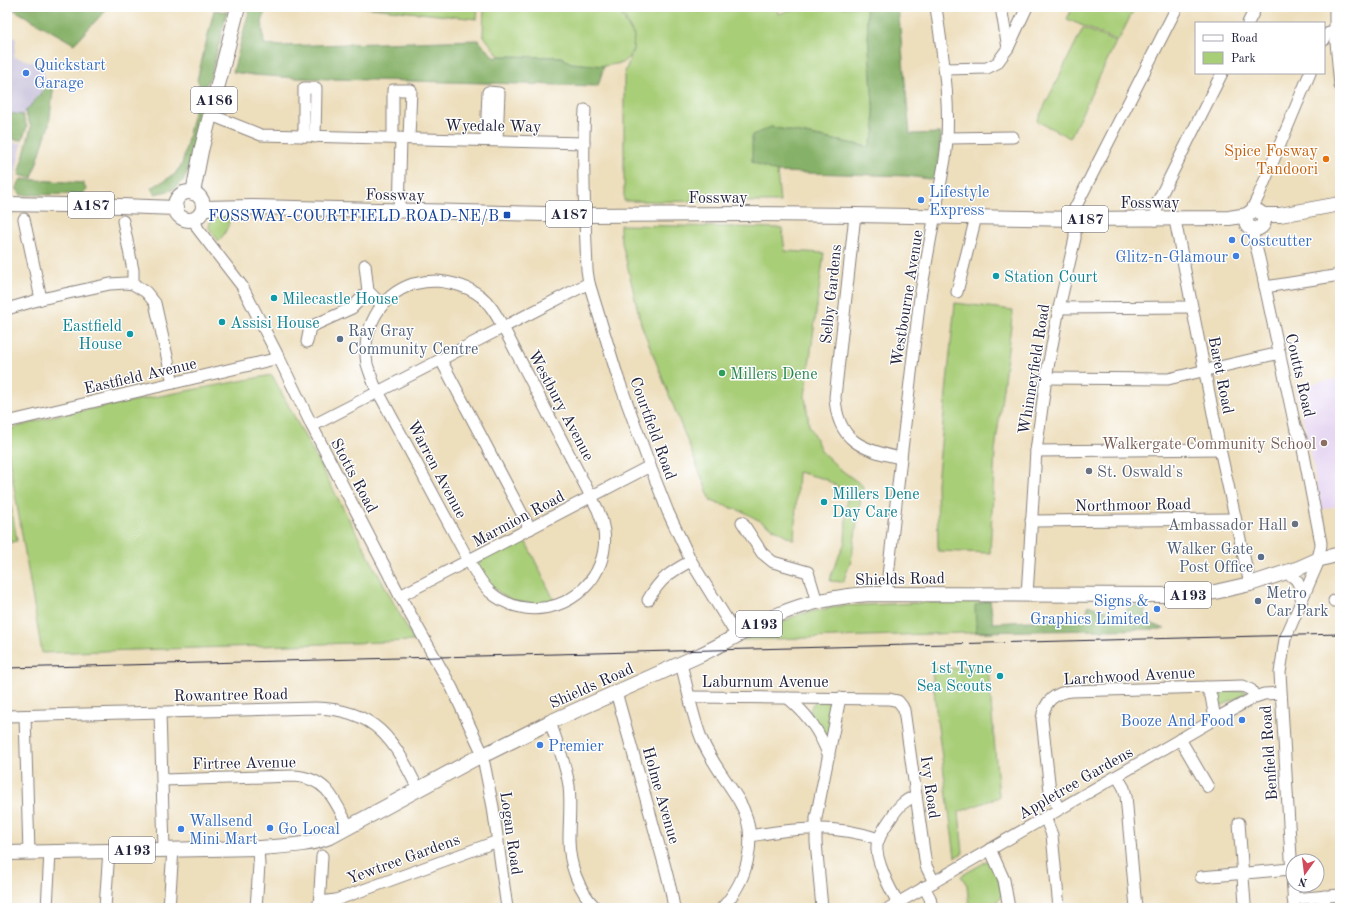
<svg xmlns="http://www.w3.org/2000/svg" width="1347" height="915" font-family="'Old Standard TT',serif">
  <rect width="100%" height="100%" fill="#fff"/>
  <filter id="ink" filterUnits="userSpaceOnUse"><feTurbulence type="fractalNoise" baseFrequency=".025" numOctaves="2"/><feDisplacementMap in="SourceGraphic" scale="8" xChannelSelector="R" yChannelSelector="G"/><feConvolveMatrix kernelMatrix="1 2 1 2 8 2 1 2 1" color-interpolation-filters="sRGB"/></filter>
  <filter id="wash" filterUnits="userSpaceOnUse"><feTurbulence type="fractalNoise" baseFrequency=".012" numOctaves="4" result="noise"/><feDisplacementMap in="SourceGraphic" scale="16" xChannelSelector="R" yChannelSelector="G"/><feGaussianBlur stdDeviation="0.9" result="paint"/><feColorMatrix in="noise" values="0 0 0 0 0 0 0 0 0 0 0 0 0 0 0 0 0 1.4 0 .05"/><feComposite in="paint" operator="in"/></filter>
  <g filter="url(#wash)">
    <rect width="100%" height="100%" fill="#eddebc"/>
    <polygon fill="#e4d3f1" points="1340,378 1340,505 1322,509 1296,387"/>
    <g fill="#c6c0d9">
      <polygon points="7,37 16,38 14,57 41,64 47,82 44,89 23,115 7,113"/>
      <polygon points="7,142 22,143 12,190 7,189"/>
    </g>
    <g fill="#a9ce78" stroke="#66785a">
      <polygon points="361,7 478,7 477,19"/>
      <polygon points="484,7 617,7 634,37 633,49 628,58 622,63 604,66 571,63 561,57 499,56 483,35"/>
      <polygon points="619,7 777,7 778,14 799,7 866,7 875,131 869,147 771,127 752,162 777,172 780,202 624,201 624,75 633,50 634,36"/>
      <polygon points="1073,7 1135,7 1118,41 1067,19"/>
      <polygon points="1083,28 1116,42 1070,138 1037,121"/>
      <path d="M214,216H230C229,226 225,235 218,241L209,228L210,222Z"/>
      <polygon points="620,225 782,228 785,251 824,253 805,396 809,425 822,452 840,469 863,486 851,561 843,582 830,581 832,572 845,542 847,493 825,479 798,472 794,540 744,512 711,501 641,324 620,234"/>
      <polygon points="955,303 1013,310 995,451 990,553 938,551 937,483"/>
      <polygon points="272,375 414,641 42,653 7,446 7,430 58,415"/>
      <polygon points="11,505 17,541 7,543 7,506"/>
      <path d="M523,536L554,600C548,603 543,603 536,603C505,604 496,591 477,569L479,561Z"/>
      <polygon points="990,600 994,632 741,640 800,614 840,606"/>
      <polygon points="988,667 999,797 959,812 963,853 955,857 937,720 932,669"/>
      <polygon points="1217,690 1246,691 1245,694 1221,706 1219,706 1216,693"/>
      <path d="M816,701H830L834,705L829,736L826,737C818,726 802,712 816,701Z"/>
      <polygon points="989,860 997,873 1002,896 997,901 998,908 969,908 967,885 961,876"/>
    </g>
    <g fill="#86b168" stroke="#546a52">
      <polygon points="9,7 64,7 67,9 68,7 106,7 104,12 74,44"/>
      <polygon points="250,7 267,7 262,19 264,44 281,46 478,40 495,58 499,56 561,57 571,63 604,66 598,86 296,78 253,75 233,72"/>
      <polygon points="866,7 898,7 910,134 941,133 937,180 907,176 777,172 752,162 752,135 771,127 869,147 875,131"/>
      <polygon points="214,10 227,12 211,76 206,85 200,86 197,80"/>
      <polygon points="47,82 54,84 49,125 32,178 19,175 31,127 25,112 44,89"/>
      <polygon points="197,99 207,100 197,147 184,180 172,190 155,194 151,188 174,175 182,164"/>
      <polygon points="7,113 23,115 27,127 22,140 7,139"/>
      <polygon points="21,179 83,183 86,189 84,194 21,195 16,188"/>
      <polygon points="990,600 993,623 1087,618 1088,605 1122,616 1130,605 1144,606 1148,622 1165,629 976,632 975,605"/>
    </g>
  </g>
  <g filter="url(#ink)">
    <g fill="none" stroke-linecap="round" stroke-linejoin="round">
      <g stroke="#88807c" stroke-width="13">
        <g id="minor">
          <polyline points="1001,7 1008,48"/>
          <polyline points="1335,7 1335,31 1340,86"/>
          <polyline points="1248,23 1256,7"/>
          <polyline points="1324,40 1326,35 1335,29"/>
          <polyline points="945,69 987,68 997,63 1008,48 1027,7"/>
          <path d="M585,110C582,163 585,217 587,270L589,283L618,378L650,466L668,512L691,561L737,636"/>
          <polyline points="211,115 261,135 584,143"/>
          <polyline points="304,136 304,88 316,88 315,137"/>
          <polyline points="393,138 393,90 411,90 409,138"/>
          <polyline points="948,138 1013,137"/>
          <polyline points="486,140 488,92 499,93 497,140"/>
          <polyline points="399,211 401,138"/>
          <polyline points="1250,213 1258,197 1310,73"/>
          <path d="M855,215L835,397C837,441 862,450 901,458"/>
          <polyline points="24,219 41,299"/>
          <polyline points="194,219 198,229 242,286 279,358 312,426 400,596 452,688 481,750"/>
          <polyline points="1155,220 1158,201 1222,73"/>
          <polyline points="1175,220 1220,449 1250,584"/>
          <polyline points="123,221 133,270 133,284"/>
          <path d="M1251,227L1259,258L1295,426L1301,439L1321,543C1321,551 1317,557 1317,565L1285,639L1280,673L1294,908"/>
          <polyline points="365,265 368,291 382,305"/>
          <path d="M437,281C457,283 478,289 490,306C495,312 499,320 503,327L598,510C601,517 603,524 604,531C610,576 570,614 525,608C512,606 499,600 490,592C481,583 475,572 469,561L374,384C372,378 369,371 367,364C361,330 380,295 413,284C421,282 429,281 437,281Z"/>
          <polyline points="1265,287 1340,275"/>
          <polyline points="957,292 976,217"/>
          <polyline points="1059,308 1191,307"/>
          <polyline points="7,309 41,299 110,284 126,283 133,284 146,292 155,303 173,383"/>
          <polyline points="307,342 310,327 352,308 368,291"/>
          <polyline points="441,360 530,529"/>
          <polyline points="1046,378 1168,379 1280,353"/>
          <polyline points="7,422 279,358"/>
          <polyline points="312,426 589,283"/>
          <polyline points="1036,451 1220,449"/>
          <polyline points="1031,521 1235,519"/>
          <polyline points="742,522 762,553 773,562 808,572 817,602"/>
          <path d="M1284,572C1298,578 1300,583 1301,598"/>
          <path d="M886,594L901,458L920,297L945,159C952,109 943,57 936,7"/>
          <polyline points="1027,595 1036,451 1046,378 1059,308 1075,238 1075,208 1177,7"/>
          <polyline points="400,596 650,466"/>
          <path d="M648,600C660,579 670,572 691,561"/>
          <polyline points="1334,601 1340,599"/>
          <path d="M681,664C688,689 692,716 702,740C712,763 725,778 738,799C760,834 749,879 722,908"/>
          <polyline points="1206,687 1211,696 1215,719"/>
          <polyline points="616,692 665,867 671,891 674,908"/>
          <polyline points="690,697 889,699 898,701 902,706 904,710 926,866 934,882"/>
          <path d="M788,698C809,716 819,731 829,756"/>
          <polyline points="160,712 164,849"/>
          <path d="M7,716L315,708C376,709 394,740 418,789"/>
          <polyline points="25,716 29,853"/>
          <path d="M550,722C557,743 566,764 569,786C571,804 569,821 569,839C569,864 578,890 596,908"/>
          <polyline points="1180,739 1208,787"/>
          <polyline points="484,763 493,807 507,908"/>
          <polyline points="1117,776 1124,788 1126,796 1136,908"/>
          <path d="M163,780L294,776C328,778 335,801 349,828"/>
          <path d="M1059,809L1050,791L1042,719C1044,701 1056,692 1072,691L1243,686L1251,690L1255,697"/>
          <polyline points="1045,817 1052,835 1059,908"/>
          <polyline points="1239,823 1245,904 1244,908"/>
          <path d="M750,836C795,828 834,824 879,839"/>
          <polyline points="990,849 1004,880 1009,908"/>
          <polyline points="1201,877 1291,869"/>
          <polyline points="924,887 930,898 932,908"/>
          <polyline points="1324,896 1325,908"/>
          <polyline points="1293,899 1340,895"/>
          <polyline points="319,902 336,900 498,841"/>
          <path d="M898,902C890,890 875,859 877,845C879,836 886,825 891,818C898,807 904,800 916,796"/>
          <polyline points="47,908 50,852"/>
          <polyline points="105,908 109,850"/>
          <polyline points="169,908 173,849"/>
          <polyline points="256,908 259,865 258,848"/>
          <polyline points="319,908 322,856"/>
          <polyline points="822,908 816,842 816,818 840,698"/>
          <polyline points="889,908 1215,719 1255,697 1264,694 1280,693"/>
        </g>
      </g>
      <g stroke="#88807c" stroke-width="16">
        <g id="major">
          <circle cx="189" cy="206" r="14"/>
          <polyline points="193,193 201,151 238,7"/>
          <polyline points="7,204 121,206 176,208"/>
          <polyline points="203,208 253,207 585,215 745,214 855,215 1075,219 1229,218 1248,215"/>
          <circle cx="1255" cy="220" r="9"/>
          <polyline points="1262,215 1280,215 1340,204"/>
          <path d="M488,753L550,722L700,655C727,642 752,626 780,614C808,602 840,596 870,594L1181,595L1215,592L1250,584L1299,568L1317,560L1340,554"/>
          <path d="M7,853L258,848C284,846 308,846 332,836L476,758"/>
        </g>
      </g>
      <use href="#minor" stroke="#fff" stroke-width="11"/>
      <use href="#major" stroke="#fff" stroke-width="14"/>
      <polyline stroke="#22223b" stroke-width="1" points="7,668 1340,634"/>
    </g>
  </g>
  <g fill="#3f7fe0" stroke="#fff" stroke-width="1.5">
    <circle cx="26" cy="73" r="4"/>
    <circle cx="921" cy="200" r="4"/>
    <circle cx="1232" cy="240" r="4"/>
    <circle cx="1236" cy="256" r="4"/>
    <circle cx="1157" cy="609" r="4"/>
    <circle cx="1242" cy="720" r="4"/>
    <circle cx="540" cy="745" r="4"/>
    <circle cx="270" cy="828" r="4"/>
    <circle cx="181" cy="829" r="4"/>
  </g>
  <circle fill="#e8710a" stroke="#fff" stroke-width="1.5" cx="1326" cy="159" r="4"/>
  <rect fill="#1a4fb4" stroke="#fff" stroke-width="1.5" x="503" y="211" width="8" height="8" rx="2"/>
  <g fill="#0f9aa8" stroke="#fff" stroke-width="1.5">
    <circle cx="996" cy="276" r="4"/>
    <circle cx="274" cy="298" r="4"/>
    <circle cx="222" cy="322" r="4"/>
    <circle cx="130" cy="334" r="4"/>
    <circle cx="824" cy="502" r="4"/>
    <circle cx="1000" cy="676" r="4"/>
  </g>
  <g fill="#5c6f8a" stroke="#fff" stroke-width="1.5">
    <circle cx="340" cy="339" r="4"/>
    <circle cx="1261" cy="557" r="4"/>
    <circle cx="1258" cy="601" r="4"/>
  </g>
  <circle fill="#2e9e5b" stroke="#fff" stroke-width="1.5" cx="722" cy="373" r="4"/>
  <circle fill="#8d6e63" stroke="#fff" stroke-width="1.5" cx="1324" cy="443" r="4"/>
  <g fill="#6b7280" stroke="#fff" stroke-width="1.5">
    <circle cx="1089" cy="471" r="4"/>
    <circle cx="1295" cy="524" r="4"/>
  </g>
  <g text-anchor="middle" stroke-width="3" stroke-linejoin="round" paint-order="stroke">
    <g fill="#fff" stroke="#646476" stroke-width="1">
      <rect x="191" y="87" width="46" height="26" rx="3"/>
      <rect x="68" y="192" width="46" height="26" rx="3"/>
      <rect x="546" y="201" width="46" height="26" rx="3"/>
      <rect x="1062" y="206" width="46" height="26" rx="3"/>
      <rect x="1165" y="582" width="46" height="26" rx="3"/>
      <rect x="736" y="611" width="46" height="26" rx="3"/>
      <rect x="109" y="837" width="46" height="26" rx="3"/>
    </g>
    <g font-size="15" font-weight="bold" fill="#22223b">
      <text x="214" y="105">A186</text>
      <text x="91" y="210">A187</text>
      <text x="569" y="219">A187</text>
      <text x="1085" y="224">A187</text>
      <text x="1188" y="600">A193</text>
      <text x="759" y="629">A193</text>
      <text x="132" y="855">A193</text>
    </g>
    <g font-size="16" fill="#366cbe" stroke="#fff" text-anchor="start">
      <text x="34" y="70">Quickstart<tspan x="34" dy="18">Garage</tspan></text>
      <text x="929" y="197">Lifestyle<tspan x="929" dy="18">Express</tspan></text>
      <text x="1240" y="246">Costcutter</text>
      <text x="1228" y="262" text-anchor="end">Glitz-n-Glamour</text>
      <text x="1149" y="606" text-anchor="end">Signs &amp;<tspan x="1149" dy="18">Graphics Limited</tspan></text>
      <text x="1234" y="726" text-anchor="end">Booze And Food</text>
      <text x="548" y="751">Premier</text>
      <text x="189" y="826">Wallsend<tspan x="189" dy="18">Mini Mart</tspan></text>
      <text x="278" y="834">Go Local</text>
    </g>
    <g font-size="16" fill="#22223b" stroke="#fff">
      <text transform="translate(493 125) rotate(1)" y="6">Wyedale Way</text>
      <text transform="translate(395 194) rotate(1)" y="6">Fossway</text>
      <text x="718" y="203">Fossway</text>
      <text x="1150" y="208">Fossway</text>
      <text transform="translate(830 294) rotate(-84)" y="6">Selby Gardens</text>
      <text transform="translate(906 298) rotate(-81)" y="6">Westbourne Avenue</text>
      <text transform="translate(1033 369) rotate(-81)" y="6">Whinneyfield Road</text>
      <text transform="translate(140 375) rotate(-13)" y="6">Eastfield Avenue</text>
      <text transform="translate(1222 375) rotate(79)" y="6">Baret Road</text>
      <text transform="translate(1301 375) rotate(77)" y="6">Coutts Road</text>
      <text transform="translate(562 405) rotate(62)" y="6">Westbury Avenue</text>
      <text transform="translate(654 428) rotate(70)" y="6">Courtfield Road</text>
      <text transform="translate(438 469) rotate(62)" y="6">Warren Avenue</text>
      <text transform="translate(355 475) rotate(62)" y="6">Stotts Road</text>
      <text transform="translate(1133 504) rotate(-1)" y="6">Northmoor Road</text>
      <text transform="translate(518 518) rotate(-28)" y="6">Marmion Road</text>
      <text transform="translate(900 578) rotate(-1)" y="6">Shields Road</text>
      <text transform="translate(1129 675) rotate(-3)" y="6">Larchwood Avenue</text>
      <text x="765" y="687">Laburnum Avenue</text>
      <text transform="translate(591 685) rotate(-24)" y="6">Shields Road</text>
      <text transform="translate(231 694) rotate(-1)" y="6">Rowantree Road</text>
      <text transform="translate(1268 753) rotate(-94)" y="6">Benfield Road</text>
      <text transform="translate(244 762) rotate(-1)" y="6">Firtree Avenue</text>
      <text transform="translate(1075 782) rotate(-30)" y="6">Appletree Gardens</text>
      <text transform="translate(931 787) rotate(82)" y="6">Ivy Road</text>
      <text transform="translate(662 795) rotate(74)" y="6">Holme Avenue</text>
      <text transform="translate(512 833) rotate(82)" y="6">Logan Road</text>
      <text transform="translate(403 858) rotate(-20)" y="6">Yewtree Gardens</text>
    </g>
    <g font-size="16" fill="#c56008" stroke="#fff" text-anchor="end">
      <text x="1318" y="156">Spice Fosway<tspan x="1318" dy="18">Tandoori</tspan></text>
    </g>
    <g font-size="16" fill="#164399" stroke="#fff" text-anchor="end">
      <text x="499" y="221">FOSSWAY-COURTFIELD ROAD-NE/B</text>
    </g>
    <g font-size="16" fill="#0d838f" stroke="#fff" text-anchor="start">
      <text x="1004" y="282">Station Court</text>
      <text x="282" y="304">Milecastle House</text>
      <text x="230" y="328">Assisi House</text>
      <text x="122" y="331" text-anchor="end">Eastfield<tspan x="122" dy="18">House</tspan></text>
      <text x="832" y="499">Millers Dene<tspan x="832" dy="18">Day Care</tspan></text>
      <text x="992" y="673" text-anchor="end">1st Tyne<tspan x="992" dy="18">Sea Scouts</tspan></text>
    </g>
    <g font-size="16" fill="#4e5e75" stroke="#fff" text-anchor="start">
      <text x="348" y="336">Ray Gray<tspan x="348" dy="18">Community Centre</tspan></text>
      <text x="1253" y="554" text-anchor="end">Walker Gate<tspan x="1253" dy="18">Post Office</tspan></text>
      <text x="1266" y="598">Metro<tspan x="1266" dy="18">Car Park</tspan></text>
    </g>
    <g font-size="16" fill="#27864d" stroke="#fff" text-anchor="start">
      <text x="730" y="379">Millers Dene</text>
    </g>
    <g font-size="16" fill="#785e54" stroke="#fff" text-anchor="end">
      <text x="1316" y="449">Walkergate Community School</text>
    </g>
    <g font-size="16" fill="#5b616d" stroke="#fff" text-anchor="start">
      <text x="1097" y="477">St. Oswald's</text>
      <text x="1287" y="530" text-anchor="end">Ambassador Hall</text>
    </g>
  </g>
  <rect width="1347" height="915" fill="none" stroke="#fff" stroke-width="24"/>
  <rect x="1195" y="22" width="130" height="52" fill="#ffffff" stroke="#a7a7b1"/>
  <rect x="1203" y="35" width="20" height="6" fill="#ffffff" stroke="#a7a7b1"/>
  <text x="1231" y="42" font-size="12" fill="#22223b">Road</text>
  <rect x="1203" y="52" width="20" height="12" fill="#a9ce78" stroke="#a7a7b1"/>
  <text x="1231" y="62" font-size="12" fill="#22223b">Park</text>
  <g transform="translate(1305 873) rotate(194)"><circle r="19" fill="#ffffff" stroke="#a7a7b1"/>
  <path d="M0-3L7 15L0 10L-7 15Z" fill="#d1495b"/>
  <text y="-6" font-size="11" font-weight="bold" text-anchor="middle" fill="#22223b">N</text>
  </g>
</svg>
